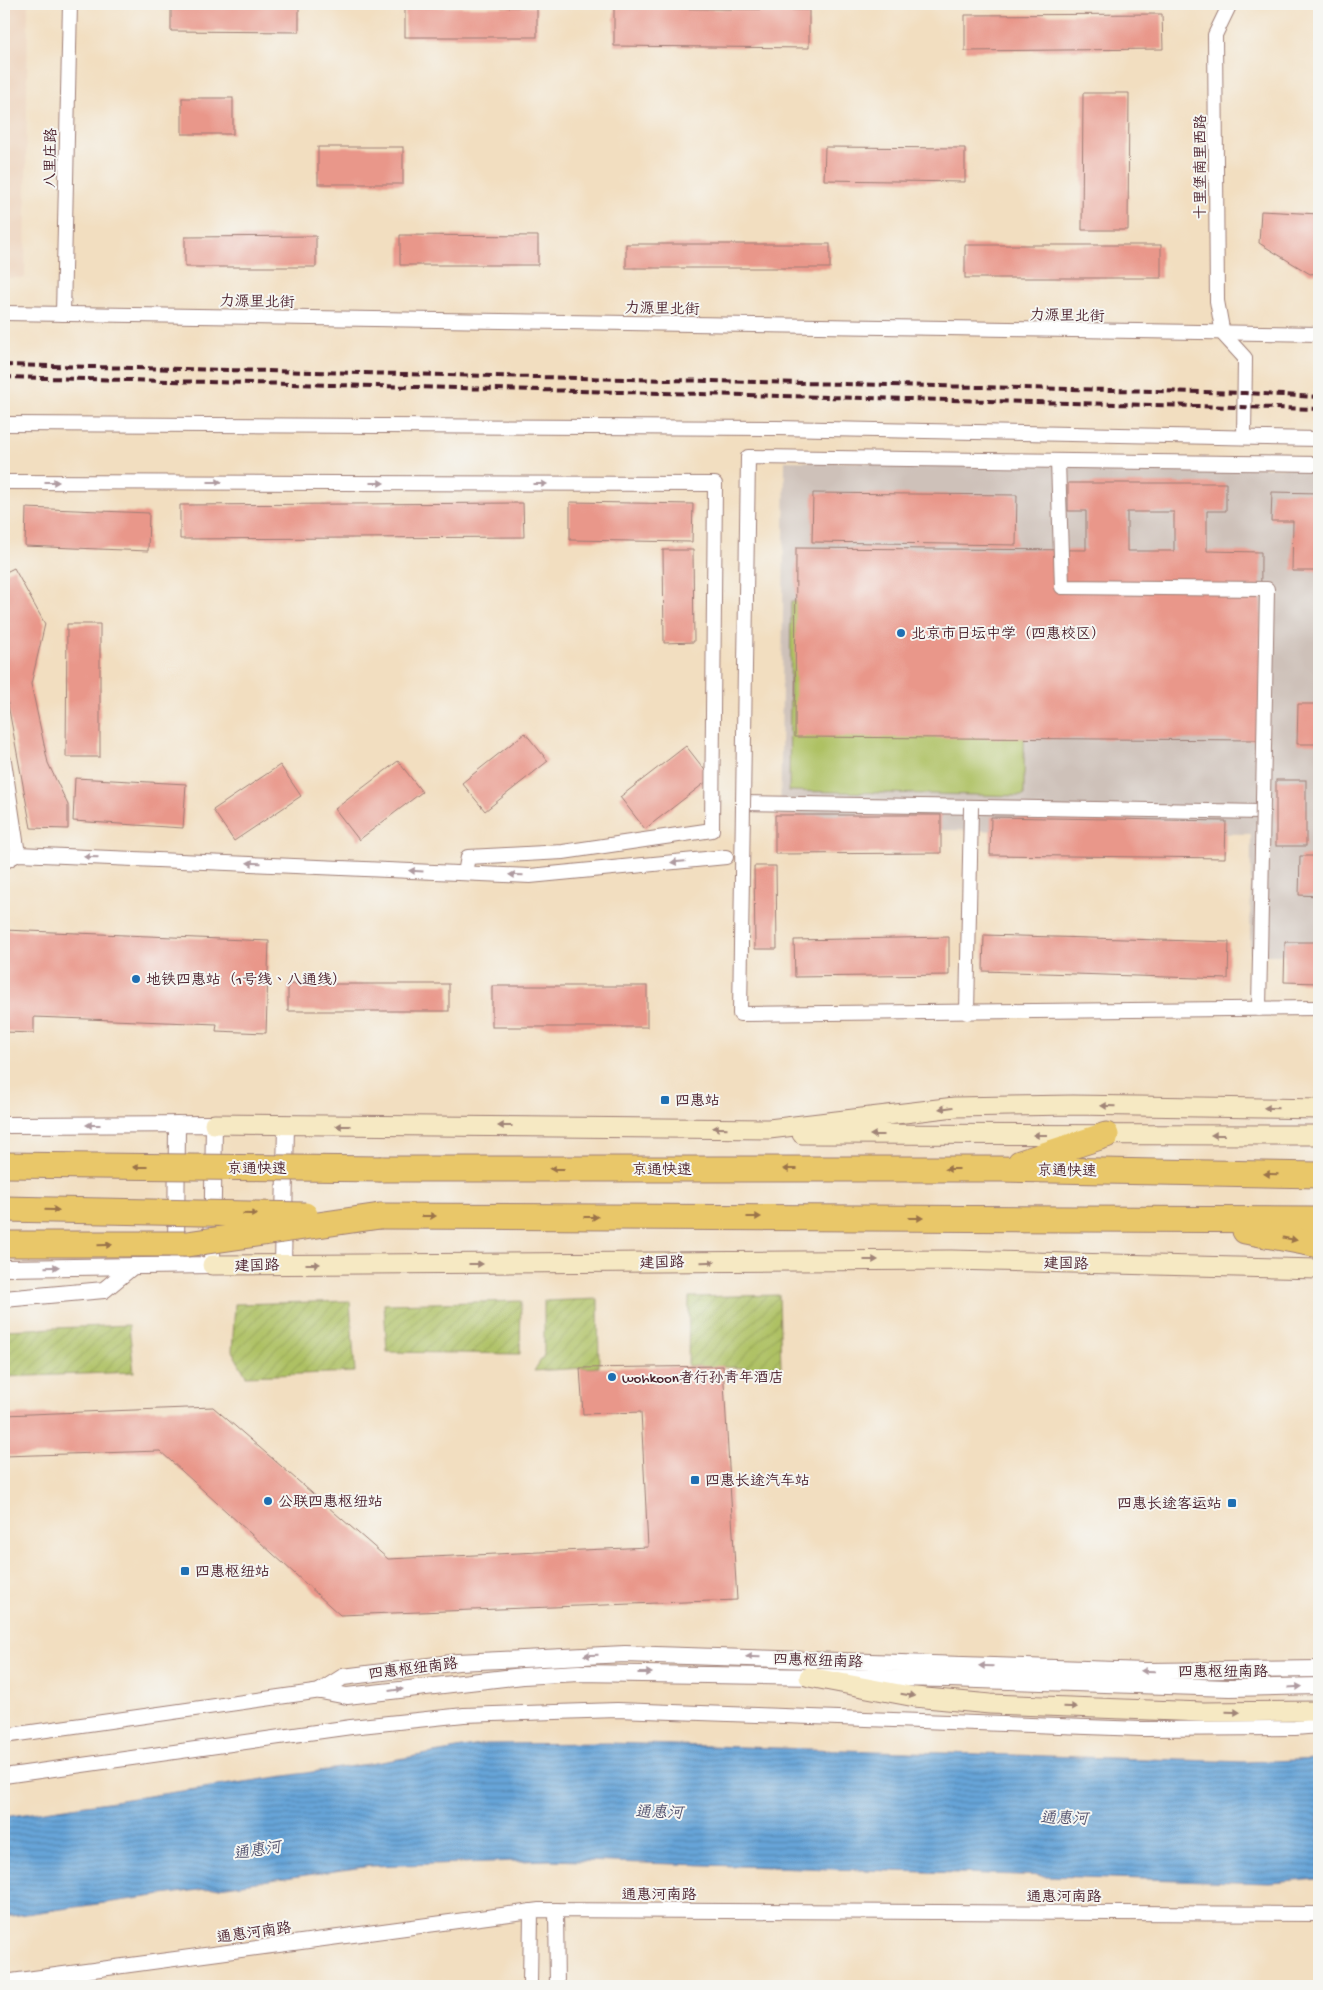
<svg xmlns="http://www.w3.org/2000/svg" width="1323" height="1990" font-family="'Gochi Hand','LXGW WenKai TC',sans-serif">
  <defs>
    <pattern id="garden-furrows" width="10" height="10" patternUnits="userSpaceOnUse" patternTransform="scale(1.25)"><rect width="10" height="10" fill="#aec164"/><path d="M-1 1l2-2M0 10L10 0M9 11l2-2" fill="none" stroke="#97a557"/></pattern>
    <pattern id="water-rules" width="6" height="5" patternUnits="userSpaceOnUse" patternTransform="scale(1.25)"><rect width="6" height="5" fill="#66a4d8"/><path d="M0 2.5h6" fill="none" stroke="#5685af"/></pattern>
  </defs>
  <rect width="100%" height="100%" fill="#f6f6f2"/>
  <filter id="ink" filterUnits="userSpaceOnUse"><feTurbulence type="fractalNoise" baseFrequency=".02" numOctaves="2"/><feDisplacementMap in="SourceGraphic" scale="10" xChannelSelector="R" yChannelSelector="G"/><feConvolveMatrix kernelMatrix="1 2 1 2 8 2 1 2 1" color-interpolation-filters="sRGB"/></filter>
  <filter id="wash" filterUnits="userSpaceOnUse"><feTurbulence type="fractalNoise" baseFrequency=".0096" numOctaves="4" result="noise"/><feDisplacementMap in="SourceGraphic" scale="20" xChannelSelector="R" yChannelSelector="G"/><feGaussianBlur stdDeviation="1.12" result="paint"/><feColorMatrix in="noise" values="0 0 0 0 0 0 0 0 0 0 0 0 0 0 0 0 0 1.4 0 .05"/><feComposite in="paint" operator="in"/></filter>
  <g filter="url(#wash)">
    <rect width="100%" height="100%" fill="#f2dec0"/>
    <polygon fill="#edd1b9" points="4,4 28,4 25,278 4,278"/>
    <polygon fill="#cec1b9" points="785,461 1319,468 1319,955 1250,955 1251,834 780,828"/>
    <polygon fill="#aec164" stroke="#7c7048" points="791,601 1025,605 1024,796 789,791"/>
    <g fill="url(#garden-furrows)" stroke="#7c7048">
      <polygon points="779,1295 781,1369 688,1366 689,1297"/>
      <polygon points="598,1299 599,1367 534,1371 544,1355 544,1301"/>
      <polygon points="350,1301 355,1372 246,1376 232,1351 235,1304"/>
      <polygon points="521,1301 520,1354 387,1352 384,1304"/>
      <polygon points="129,1325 134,1372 4,1377 4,1330"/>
    </g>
    <polygon fill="url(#water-rules)" stroke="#586282" points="608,1743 1247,1762 1319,1759 1319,1879 1269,1883 550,1860 371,1866 4,1917 4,1817 381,1762 486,1744"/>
    <g id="blocks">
      <g fill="#e9978a" fill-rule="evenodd">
        <polygon points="171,4 299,4 299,32 171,31"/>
        <rect x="405" y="7" width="132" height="30"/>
        <polygon points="614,8 809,10 809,48 614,46"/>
        <polygon points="1162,14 1163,49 965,51 965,15"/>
        <polygon points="1083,93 1129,93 1128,230 1082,230"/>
        <rect x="182" y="98" width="51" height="36"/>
        <rect x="318" y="147" width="85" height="37"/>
        <polygon points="825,147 965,148 965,182 824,180"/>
        <polygon points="1261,211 1319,214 1319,273 1310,274 1259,243"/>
        <polygon points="400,235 538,236 538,265 400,265"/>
        <polygon points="316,236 316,267 185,267 185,237"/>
        <rect x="626" y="244" width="204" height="24"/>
        <rect x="965" y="245" width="196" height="33"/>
        <path d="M1068,483H1226V511H1207V551L1261,552L1260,740L795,737L796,548L1086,550V511H1068ZM1127,512H1174V551H1127Z"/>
        <polygon points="1272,492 1319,493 1319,571 1292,571 1293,521 1271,521"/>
        <polygon points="813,493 1017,495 1016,545 812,542"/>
        <polygon points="570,502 693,504 692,542 570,540"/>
        <polygon points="523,503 524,537 180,539 180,505"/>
        <polygon points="26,508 149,513 148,551 25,546"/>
        <polygon points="663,550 693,550 694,642 664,643"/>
        <polygon points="14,568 45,624 31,684 48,763 68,805 68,829 31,828 4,683 4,573"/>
        <polygon points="67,624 100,624 100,757 66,757"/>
        <polygon points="1298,704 1319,704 1319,744 1297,744"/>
        <polygon points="525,733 548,761 485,811 462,783"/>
        <polygon points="686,746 711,778 645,829 620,797"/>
        <polygon points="398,761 422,792 359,840 335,809"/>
        <polygon points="280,765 301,796 234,841 213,810"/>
        <polygon points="75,778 186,784 183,828 73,821"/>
        <rect x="1276" y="780" width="30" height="66"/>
        <polygon points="775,815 941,815 941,853 775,854"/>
        <polygon points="991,817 1226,821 1225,858 990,855"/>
        <polygon points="1300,856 1319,856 1319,896 1299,895"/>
        <polygon points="754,866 776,866 777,949 755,949"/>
        <polygon points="4,930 269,941 266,1033 216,1031 217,1024 34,1017 34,1033 4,1032"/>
        <polygon points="984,935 1229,942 1228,979 983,971"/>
        <polygon points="949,937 949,975 795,977 794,940"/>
        <polygon points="1285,942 1319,942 1319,983 1284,982"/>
        <rect x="288" y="984" width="161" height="27"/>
        <rect x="492" y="986" width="155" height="41"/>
        <polygon points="723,1366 737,1600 340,1615 160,1451 4,1456 4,1415 213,1407 388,1559 648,1547 641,1412 583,1414 580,1368"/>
      </g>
    </g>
  </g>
  <g filter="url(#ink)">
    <use href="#blocks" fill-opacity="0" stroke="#9e7e76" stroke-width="1"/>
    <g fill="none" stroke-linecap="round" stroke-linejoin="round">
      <g stroke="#9e7e76" stroke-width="16">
        <g id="minor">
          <polyline points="1230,4 1215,35 1217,301 1223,334 1245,358 1244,437"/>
          <polyline points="4,313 1319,334"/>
          <polyline points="63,314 70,4"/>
          <polyline points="4,424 777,428 1319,439"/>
          <polyline points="4,482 715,484 712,830 563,852 468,857 465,873"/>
          <polyline points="4,761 18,854"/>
          <polyline points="743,803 1263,812"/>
          <polyline points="4,862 18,854 530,876 726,857"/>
          <polyline points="4,1736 321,1691"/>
          <polyline points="4,1776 351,1727 464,1715 617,1710 1142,1729 1295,1728 1319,1726"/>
          <polyline points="556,1910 557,1986"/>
          <polyline points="4,1982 539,1910 1319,1914"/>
          <polyline points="530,1986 531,1911"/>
        </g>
      </g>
      <g stroke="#9e7e76" stroke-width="18">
        <g id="tertiary">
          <polyline points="4,1125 214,1124 212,1265 4,1268"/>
          <polyline points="176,1253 177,1124"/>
          <polyline points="283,1264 286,1126"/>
          <polyline points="4,1299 104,1290 133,1266"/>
          <polyline points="321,1691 343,1677 399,1670 458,1662 625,1654 1146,1671 1319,1669"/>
          <polyline points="321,1691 347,1696 523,1676 579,1673 948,1679 1230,1688 1319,1686"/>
        </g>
      </g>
      <g stroke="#9e7e76" stroke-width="21">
        <g id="secondary">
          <polyline points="214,1124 769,1129 955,1107 1073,1105 1319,1109"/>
          <polyline points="802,1134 1319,1135"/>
          <polyline points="212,1265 951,1260 1319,1269"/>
          <polyline points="809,1677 915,1697 990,1704 1203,1712 1319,1711"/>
        </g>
      </g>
      <g stroke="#9e7e76" stroke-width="27">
        <g id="motorway">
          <polyline points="1020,1163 1106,1135"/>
          <polyline points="381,1169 1001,1169 1319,1175"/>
          <polyline points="380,1216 1319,1220"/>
          <polyline points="1245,1231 1319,1245"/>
        </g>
      </g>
      <use href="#minor" stroke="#fff" stroke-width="14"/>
      <use href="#tertiary" stroke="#fff" stroke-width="16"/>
      <use href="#secondary" stroke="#f6e9c3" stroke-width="19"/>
      <use href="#motorway" stroke="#e9c769" stroke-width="25"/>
      <g stroke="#4a1f2b" stroke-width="4" stroke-dasharray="8 4" stroke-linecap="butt">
        <polyline points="4,365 1245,393 1319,397"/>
        <polyline points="4,377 1319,409"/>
      </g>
      <g stroke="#9e7e76" stroke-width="16" stroke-linecap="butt">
        <g id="minor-bridge">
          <polyline points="1058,461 1062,587 1267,589 1259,1009"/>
          <polyline points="1319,464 748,457 740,1014 1319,1008"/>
          <polyline points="967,1013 971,807"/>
        </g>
      </g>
      <g stroke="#9e7e76" stroke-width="27" stroke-linecap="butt">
        <g id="motorway-bridge">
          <polyline points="4,1165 381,1169"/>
          <polyline points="4,1209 305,1215"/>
          <polyline points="4,1244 187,1244 380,1216"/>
        </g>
      </g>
      <use href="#minor-bridge" stroke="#fff" stroke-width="14"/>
      <use href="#motorway-bridge" stroke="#e9c769" stroke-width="25"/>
    </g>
    <defs><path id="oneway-solid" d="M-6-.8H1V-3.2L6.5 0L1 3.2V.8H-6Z" transform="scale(1.25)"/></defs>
    <g fill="#ae9aa0">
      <use href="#oneway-solid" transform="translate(52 482)"/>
      <use href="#oneway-solid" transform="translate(215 482)"/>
      <use href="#oneway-solid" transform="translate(377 483)"/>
      <use href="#oneway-solid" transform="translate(540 484)"/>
      <use href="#oneway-solid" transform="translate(91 857) rotate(-178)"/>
      <use href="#oneway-solid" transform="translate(678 862) rotate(175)"/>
      <use href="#oneway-solid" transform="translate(254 863) rotate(-178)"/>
      <use href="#oneway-solid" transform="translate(416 871) rotate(-177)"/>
      <use href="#oneway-solid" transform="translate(516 875) rotate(-178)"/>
      <use href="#oneway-solid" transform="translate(93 1125) rotate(180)"/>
      <use href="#oneway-solid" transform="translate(52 1267) rotate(-1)"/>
      <use href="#oneway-solid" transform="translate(591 1655) rotate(178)"/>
      <use href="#oneway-solid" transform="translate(753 1657) rotate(-178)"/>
      <use href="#oneway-solid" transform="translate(986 1666) rotate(-178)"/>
      <use href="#oneway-solid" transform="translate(1148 1671) rotate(-179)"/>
      <use href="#oneway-solid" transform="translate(645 1673)"/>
      <use href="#oneway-solid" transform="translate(1295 1687) rotate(-3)"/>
      <use href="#oneway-solid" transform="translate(396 1690) rotate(-7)"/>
    </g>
    <g fill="#a08477">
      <use href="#oneway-solid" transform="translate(1108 1106) rotate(-179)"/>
      <use href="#oneway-solid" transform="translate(946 1108) rotate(173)"/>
      <use href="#oneway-solid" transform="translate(1271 1108) rotate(-179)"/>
      <use href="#oneway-solid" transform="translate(343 1126) rotate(-180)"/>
      <use href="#oneway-solid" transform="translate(505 1126) rotate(-180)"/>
      <use href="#oneway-solid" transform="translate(720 1128) rotate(-179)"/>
      <use href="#oneway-solid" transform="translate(877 1135) rotate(-180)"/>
      <use href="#oneway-solid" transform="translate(1040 1135) rotate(-180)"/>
      <use href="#oneway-solid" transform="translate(1218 1135) rotate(-180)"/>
      <use href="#oneway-solid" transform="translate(871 1260)"/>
      <use href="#oneway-solid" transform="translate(708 1262) rotate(-1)"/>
      <use href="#oneway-solid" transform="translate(313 1264)"/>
      <use href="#oneway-solid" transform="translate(476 1264)"/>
      <use href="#oneway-solid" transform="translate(908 1695) rotate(10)"/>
      <use href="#oneway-solid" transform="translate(1070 1707) rotate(2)"/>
      <use href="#oneway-solid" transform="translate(1233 1712) rotate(1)"/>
    </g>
    <g fill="#9a734a">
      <use href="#oneway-solid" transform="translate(140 1167) rotate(-180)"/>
      <use href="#oneway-solid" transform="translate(557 1169) rotate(-180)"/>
      <use href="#oneway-solid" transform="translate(790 1169) rotate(-180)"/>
      <use href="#oneway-solid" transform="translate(952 1169) rotate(-180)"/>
      <use href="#oneway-solid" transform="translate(1271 1174) rotate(-179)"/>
      <use href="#oneway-solid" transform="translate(52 1210) rotate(1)"/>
      <use href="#oneway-solid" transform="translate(250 1214) rotate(1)"/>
      <use href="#oneway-solid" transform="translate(429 1216)"/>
      <use href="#oneway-solid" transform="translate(591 1217)"/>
      <use href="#oneway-solid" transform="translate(754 1217)"/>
      <use href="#oneway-solid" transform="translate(916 1218)"/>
      <use href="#oneway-solid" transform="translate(1290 1239) rotate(11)"/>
      <use href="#oneway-solid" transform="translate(105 1245) rotate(-1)"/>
    </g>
  </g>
  <g fill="#1f6fb2" stroke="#f6f6f2" stroke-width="2">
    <circle cx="901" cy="633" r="5"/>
    <circle cx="136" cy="979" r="5"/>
    <rect x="660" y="1095" width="10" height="10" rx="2.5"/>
    <circle cx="612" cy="1377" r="5"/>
    <rect x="690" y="1475" width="10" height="10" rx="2.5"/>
    <circle cx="268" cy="1501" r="5"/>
    <rect x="1227" y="1498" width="10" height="10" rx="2.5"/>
    <rect x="180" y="1566" width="10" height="10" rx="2.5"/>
  </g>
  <g text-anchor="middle" stroke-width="4" stroke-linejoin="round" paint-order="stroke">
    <g font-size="15" fill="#4a1f2b" stroke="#f6f6f2">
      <text transform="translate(50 158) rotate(-89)" y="5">八里庄路</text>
      <text transform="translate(1200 167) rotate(-90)" y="5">十里堡南里西路</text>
      <text transform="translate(257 301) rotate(1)" y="5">力源里北街</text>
      <text transform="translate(662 308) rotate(1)" y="5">力源里北街</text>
      <text transform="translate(1067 315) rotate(1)" y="5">力源里北街</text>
      <text x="257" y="1173">京通快速</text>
      <text x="662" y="1174">京通快速</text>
      <text transform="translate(1067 1170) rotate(1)" y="5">京通快速</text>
      <text transform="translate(662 1262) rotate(-1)" y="5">建国路</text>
      <text transform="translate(1066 1263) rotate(1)" y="5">建国路</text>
      <text transform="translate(257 1265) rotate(-1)" y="5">建国路</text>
      <text transform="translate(818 1660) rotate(2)" y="5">四惠枢纽南路</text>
      <text transform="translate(413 1668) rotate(-7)" y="5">四惠枢纽南路</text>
      <text x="1223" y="1676">四惠枢纽南路</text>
      <text x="659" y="1899">通惠河南路</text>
      <text x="1064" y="1901">通惠河南路</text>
      <text transform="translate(254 1932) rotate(-8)" y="5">通惠河南路</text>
    </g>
    <g font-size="15" fill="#4a1f2b" stroke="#f6f6f2" text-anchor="start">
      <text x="911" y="638">北京市日坛中学（四惠校区）</text>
      <text x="146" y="984">地铁四惠站（1号线、八通线）</text>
      <text x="675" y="1105">四惠站</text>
      <text x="622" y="1382">wohkoon者行孙青年酒店</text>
      <text x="705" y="1485">四惠长途汽车站</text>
      <text x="278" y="1506">公联四惠枢纽站</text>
      <text x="1222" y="1508" text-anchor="end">四惠长途客运站</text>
      <text x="195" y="1576">四惠枢纽站</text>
    </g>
    <g font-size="16" font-style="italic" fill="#555470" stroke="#f6f6f2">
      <text transform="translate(659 1811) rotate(1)" y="6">通惠河</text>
      <text transform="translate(1064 1817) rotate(1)" y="6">通惠河</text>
      <text transform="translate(257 1849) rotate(-9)" y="6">通惠河</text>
    </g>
  </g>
  <rect width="1323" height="1990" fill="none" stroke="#f6f6f2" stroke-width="20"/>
</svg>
